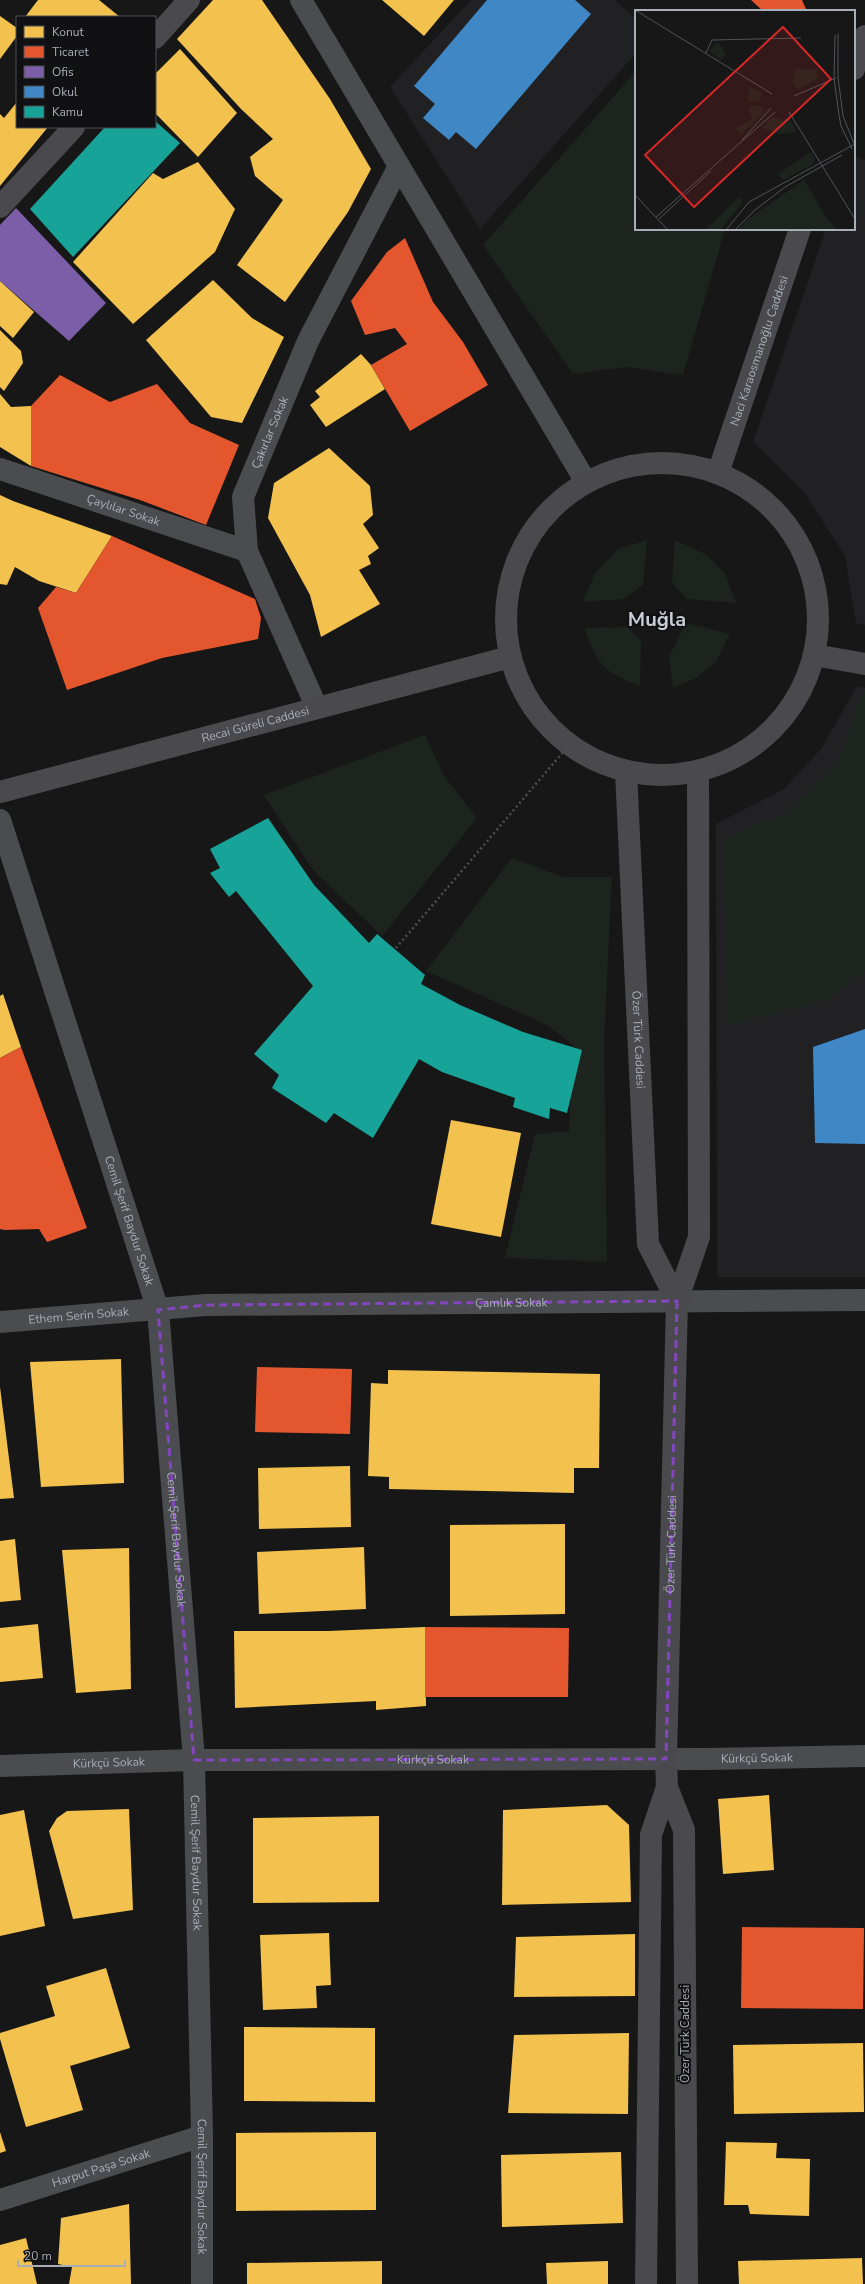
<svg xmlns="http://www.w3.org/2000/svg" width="865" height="2284" font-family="'Nunito Sans',sans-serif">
  <rect width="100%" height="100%" fill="#171717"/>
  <g fill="#212123">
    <polygon points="471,0 615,0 636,19 636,53 480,229 390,87"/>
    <polygon points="854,156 865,160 865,625 856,623 845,556 803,491 753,442 826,229 854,229"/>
    <polygon points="857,686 865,688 865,1277 717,1277 716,824 784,789 821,749"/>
  </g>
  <g fill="#1d241e">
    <polygon points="636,71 636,229 725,229 683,375 626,367 573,374 483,245"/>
    <polygon points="647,540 643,585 623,599 583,602 595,573 618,549"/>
    <polygon points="675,540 707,555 725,574 736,603 687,599 672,583"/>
    <polygon points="686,623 730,634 716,662 696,678 673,688 669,657"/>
    <path d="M627,627L641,640L640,686C603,672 597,664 584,628Z"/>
    <polygon points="863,693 865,693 865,971 827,1000 727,1025 723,840 784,813 838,762"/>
    <polygon points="425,735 444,776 477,818 382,936 312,869 264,795"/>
    <polygon points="512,858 563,877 612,877 604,1039 607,1262 505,1258 535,1134 569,1131 573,1045 547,1025 426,971"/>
  </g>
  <g fill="#f2c14e">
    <polygon points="38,0 99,0 120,17 25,17"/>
    <polygon points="213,0 262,0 330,99 371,169 348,212 285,302 237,265 283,200 255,176 250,157 273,139 241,109 177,39"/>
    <polygon points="382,0 454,0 424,36"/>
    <polygon points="0,16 17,28 17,36 0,59"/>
    <polygon points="180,49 237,113 198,157 155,113 155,74"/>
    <polygon points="17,102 17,127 48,127 0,186 0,114 4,118"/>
    <polygon points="198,162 235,209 215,252 133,324 73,262 153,173 163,179"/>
    <polygon points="213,280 252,318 284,337 242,423 211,417 146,340"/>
    <polygon points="0,281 34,312 13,338 0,326"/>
    <polygon points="0,330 21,351 23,363 4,391 0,387"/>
    <polygon points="361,354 371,365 385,389 326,427 310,405 320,397 315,391"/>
    <polygon points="0,394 11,407 31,406 31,466 0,447"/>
    <polygon points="329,448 370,486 373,515 363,524 379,548 368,556 371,564 359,570 380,604 321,637 310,595 268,518 274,483"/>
    <polygon points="0,495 13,501 112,536 76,593 39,581 15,567 7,585 0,584"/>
    <polygon points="3,994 21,1047 0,1058 0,996"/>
    <polygon points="451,1120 521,1133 501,1237 431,1224"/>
    <polygon points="121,1359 124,1483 41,1487 30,1362"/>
    <polygon points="388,1370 600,1374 599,1468 574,1468 574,1493 389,1489 389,1477 368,1476 371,1383 388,1384"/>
    <polygon points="0,1387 14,1498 0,1499"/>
    <polygon points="350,1466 351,1527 259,1529 258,1468"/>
    <polygon points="565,1524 565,1614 450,1616 450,1525"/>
    <polygon points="15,1539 21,1600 0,1602 0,1541"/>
    <polygon points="364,1547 366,1609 259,1614 257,1552"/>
    <polygon points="129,1548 131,1689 76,1693 62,1550"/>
    <polygon points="38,1624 43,1678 0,1682 0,1628"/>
    <polygon points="425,1627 426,1706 376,1710 376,1701 235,1708 234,1631 328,1631"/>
    <polygon points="769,1795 774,1870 723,1874 718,1799"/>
    <polygon points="607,1805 629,1825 631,1902 502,1905 503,1810"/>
    <polygon points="129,1809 133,1910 73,1919 49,1831 57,1818 67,1811"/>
    <polygon points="24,1810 45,1926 0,1936 0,1815"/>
    <polygon points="379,1816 379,1902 253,1903 253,1818"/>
    <polygon points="329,1933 331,1985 316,1986 317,2008 263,2010 260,1935"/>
    <polygon points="635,1934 635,1996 514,1997 516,1937"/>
    <polygon points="106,1968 130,2048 70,2066 83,2110 26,2127 0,2039 0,2033 55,2016 46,1986"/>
    <polygon points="244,2027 375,2028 375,2102 244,2101"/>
    <polygon points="629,2033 628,2114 508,2113 514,2035"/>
    <polygon points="863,2043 864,2112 734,2114 733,2045"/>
    <polygon points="0,2132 6,2151 0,2153"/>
    <polygon points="376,2132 376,2210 236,2211 236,2133"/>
    <polygon points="726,2142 777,2143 776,2158 810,2159 809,2216 750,2214 748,2205 724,2205"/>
    <polygon points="621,2152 623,2223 502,2227 501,2155"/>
    <polygon points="129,2204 131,2284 69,2284 72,2267 58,2264 61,2218"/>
    <polygon points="26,2238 37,2284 0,2284 0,2245"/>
    <polygon points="862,2258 863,2284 739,2284 738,2261"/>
    <polygon points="382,2261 382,2284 247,2284 247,2263"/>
    <polygon points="608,2261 608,2284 547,2284 546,2263"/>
  </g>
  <g fill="#e4572e">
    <polygon points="751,0 802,0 806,9 805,11 763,11"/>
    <polygon points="405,238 433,302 463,342 488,385 410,431 371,365 407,344 395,328 365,335 351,301 387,252"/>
    <polygon points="60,375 110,402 157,384 190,423 239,445 206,525 140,500 31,466 31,406"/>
    <polygon points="112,536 255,599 261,618 258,639 162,658 67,690 38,608 56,587 76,593"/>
    <polygon points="21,1047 87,1228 47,1242 39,1229 5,1230 0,1229 0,1058"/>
    <polygon points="257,1367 352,1369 350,1434 255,1432"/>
    <polygon points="425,1627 569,1628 568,1697 425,1697"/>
    <polygon points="742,1927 864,1928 863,2009 741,2008"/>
  </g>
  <polygon fill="#7b5ea7" points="16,208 106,303 69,341 0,281 0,225"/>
  <g fill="#3f88c5">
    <polygon points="487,0 575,0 591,14 476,149 456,132 449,140 423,118 435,104 414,86"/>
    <polygon points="865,1029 865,1144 815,1143 813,1047"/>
  </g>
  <g fill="#17a398">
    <polygon points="155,121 180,143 73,257 30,209 105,127 155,127"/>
    <polygon points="268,818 314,885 369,943 377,934 425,975 421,984 460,1005 523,1032 582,1050 567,1113 550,1108 549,1119 513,1107 515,1098 442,1072 419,1059 373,1138 334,1113 326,1123 272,1088 279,1075 254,1054 313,986 236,891 229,897 210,873 220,868 210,849"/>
  </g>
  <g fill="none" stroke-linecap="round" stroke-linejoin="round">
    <polyline stroke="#4d4e52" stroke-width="2.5" stroke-dasharray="2 3" stroke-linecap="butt" points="396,948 570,744"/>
    <g stroke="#4b4c50" stroke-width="22">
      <polyline points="301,0 586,482"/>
      <path id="s1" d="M0,469L247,551"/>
      <path id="s2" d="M317,708L247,551L243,497L308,341L399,166"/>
      <path id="s3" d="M0,820L158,1310L194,1760L202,2136V2284"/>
      <path id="s4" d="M0,1322L206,1305L865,1300"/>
      <path id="s5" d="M0,1766L194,1760L706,1759L865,1756"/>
      <path id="s6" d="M0,2200L202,2136"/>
    </g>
    <g stroke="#4a4a4e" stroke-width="22">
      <polyline points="155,38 189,0"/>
      <polyline points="854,69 865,36"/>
      <polyline points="0,207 74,127"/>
      <circle cx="662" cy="619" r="156"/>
      <path id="s7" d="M718,473L800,229"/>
      <polyline points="814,655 865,664"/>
      <path id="s8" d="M626,771L648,1244L677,1301"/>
      <path id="s9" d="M0,792L510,657"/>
      <polyline points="646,2284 651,1835 667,1787"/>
      <path id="s10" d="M687,2284L684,1830L667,1787L666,1759L677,1301L699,1237L698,772"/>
    </g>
  </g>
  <path fill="none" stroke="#8446be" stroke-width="3" stroke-dasharray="8 5" stroke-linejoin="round" d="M677,1301L666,1759L194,1760L158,1310L206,1305Z"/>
  <g text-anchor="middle" stroke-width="4" stroke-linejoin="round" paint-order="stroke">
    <g font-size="12" fill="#a8adb8" stroke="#111113">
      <text dy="4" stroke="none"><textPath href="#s7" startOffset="129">Naci Karaosmanoğlu Caddesi</textPath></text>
      <text dy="4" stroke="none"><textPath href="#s2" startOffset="296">Çakırlar Sokak</textPath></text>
      <text dy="4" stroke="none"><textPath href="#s1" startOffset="130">Çaylılar Sokak</textPath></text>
      <text dy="4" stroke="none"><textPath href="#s9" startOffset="264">Recai Güreli Caddesi</textPath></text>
      <text dy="4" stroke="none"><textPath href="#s8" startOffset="269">Özer Türk Caddesi</textPath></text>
      <text dy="4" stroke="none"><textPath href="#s3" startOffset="421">Cemil Şerif Baydur Sokak</textPath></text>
      <text dy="4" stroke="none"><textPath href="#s4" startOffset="512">Çamlık Sokak</textPath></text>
      <text dy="4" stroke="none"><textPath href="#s4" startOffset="79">Ethem Serin Sokak</textPath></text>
      <text dy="4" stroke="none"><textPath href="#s3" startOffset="745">Cemil Şerif Baydur Sokak</textPath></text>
      <text dy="4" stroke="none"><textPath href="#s10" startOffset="743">Özer Türk Caddesi</textPath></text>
      <text dy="4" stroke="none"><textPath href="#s5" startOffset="433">Kürkçü Sokak</textPath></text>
      <text dy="4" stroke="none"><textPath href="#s5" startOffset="757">Kürkçü Sokak</textPath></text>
      <text dy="4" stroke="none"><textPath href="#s5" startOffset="109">Kürkçü Sokak</textPath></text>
      <text dy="4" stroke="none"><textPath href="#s3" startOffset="1069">Cemil Şerif Baydur Sokak</textPath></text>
      <text transform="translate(685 2034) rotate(-90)" y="4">Özer Türk Caddesi</text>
      <text dy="4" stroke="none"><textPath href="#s6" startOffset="106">Harput Paşa Sokak</textPath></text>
      <text dy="4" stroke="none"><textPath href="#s3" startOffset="1393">Cemil Şerif Baydur Sokak</textPath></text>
    </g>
    <g font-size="20" font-weight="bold" fill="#c9ccd4" stroke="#111113">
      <text x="657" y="626">Muğla</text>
    </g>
  </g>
  <g transform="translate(635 10)">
    <rect width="220" height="220" fill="#171717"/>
    <path d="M83,32L91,44L87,50L74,41ZM160,59H182V69L163,79L157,72ZM115,77L127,83L125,91L113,92ZM125,96L129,103L106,124L100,118L117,110L113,97ZM138,107L149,110L154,107L161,122L145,124L127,118ZM176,142L180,148L179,153L149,170L143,164ZM169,170L189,204L202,220H103L112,210ZM104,187L108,192L85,220H70Z" fill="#1d241e"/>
    <path fill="none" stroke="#515357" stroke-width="1" d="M0,0L137,84M203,24V67L208,106L220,136M200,25L199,68L204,105L206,116L217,139M71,43L77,30L166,28M159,86L201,68M154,102L220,209M107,130L136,98M0,185L33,220M21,207L140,102M24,209L76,161M91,220L114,192L220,134M100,220L120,200L150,177L207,145"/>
    <path fill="#d62828" fill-opacity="0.15" stroke="#d62828" stroke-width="2" d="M148,17L196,69L59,197L10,145Z"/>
    <rect width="220" height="220" fill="none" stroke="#a8adb8" stroke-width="2"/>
  </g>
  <rect x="16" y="16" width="140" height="112" fill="#111113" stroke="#4d4f55"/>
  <rect x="24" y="26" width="20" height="12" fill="#f2c14e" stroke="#4d4f55"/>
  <text x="52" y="36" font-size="12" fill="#a8adb8">Konut</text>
  <rect x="24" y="46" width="20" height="12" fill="#e4572e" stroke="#4d4f55"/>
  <text x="52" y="56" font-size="12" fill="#a8adb8">Ticaret</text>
  <rect x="24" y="66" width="20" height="12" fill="#7b5ea7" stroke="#4d4f55"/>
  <text x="52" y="76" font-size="12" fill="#a8adb8">Ofis</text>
  <rect x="24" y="86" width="20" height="12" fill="#3f88c5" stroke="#4d4f55"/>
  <text x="52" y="96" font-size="12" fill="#a8adb8">Okul</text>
  <rect x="24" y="106" width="20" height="12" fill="#17a398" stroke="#4d4f55"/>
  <text x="52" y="116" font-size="12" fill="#a8adb8">Kamu</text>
  <path d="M18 2260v6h107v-6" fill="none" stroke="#a8adb8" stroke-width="2"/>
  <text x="24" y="2260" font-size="12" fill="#a8adb8" stroke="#111113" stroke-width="3" paint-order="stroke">20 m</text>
</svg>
